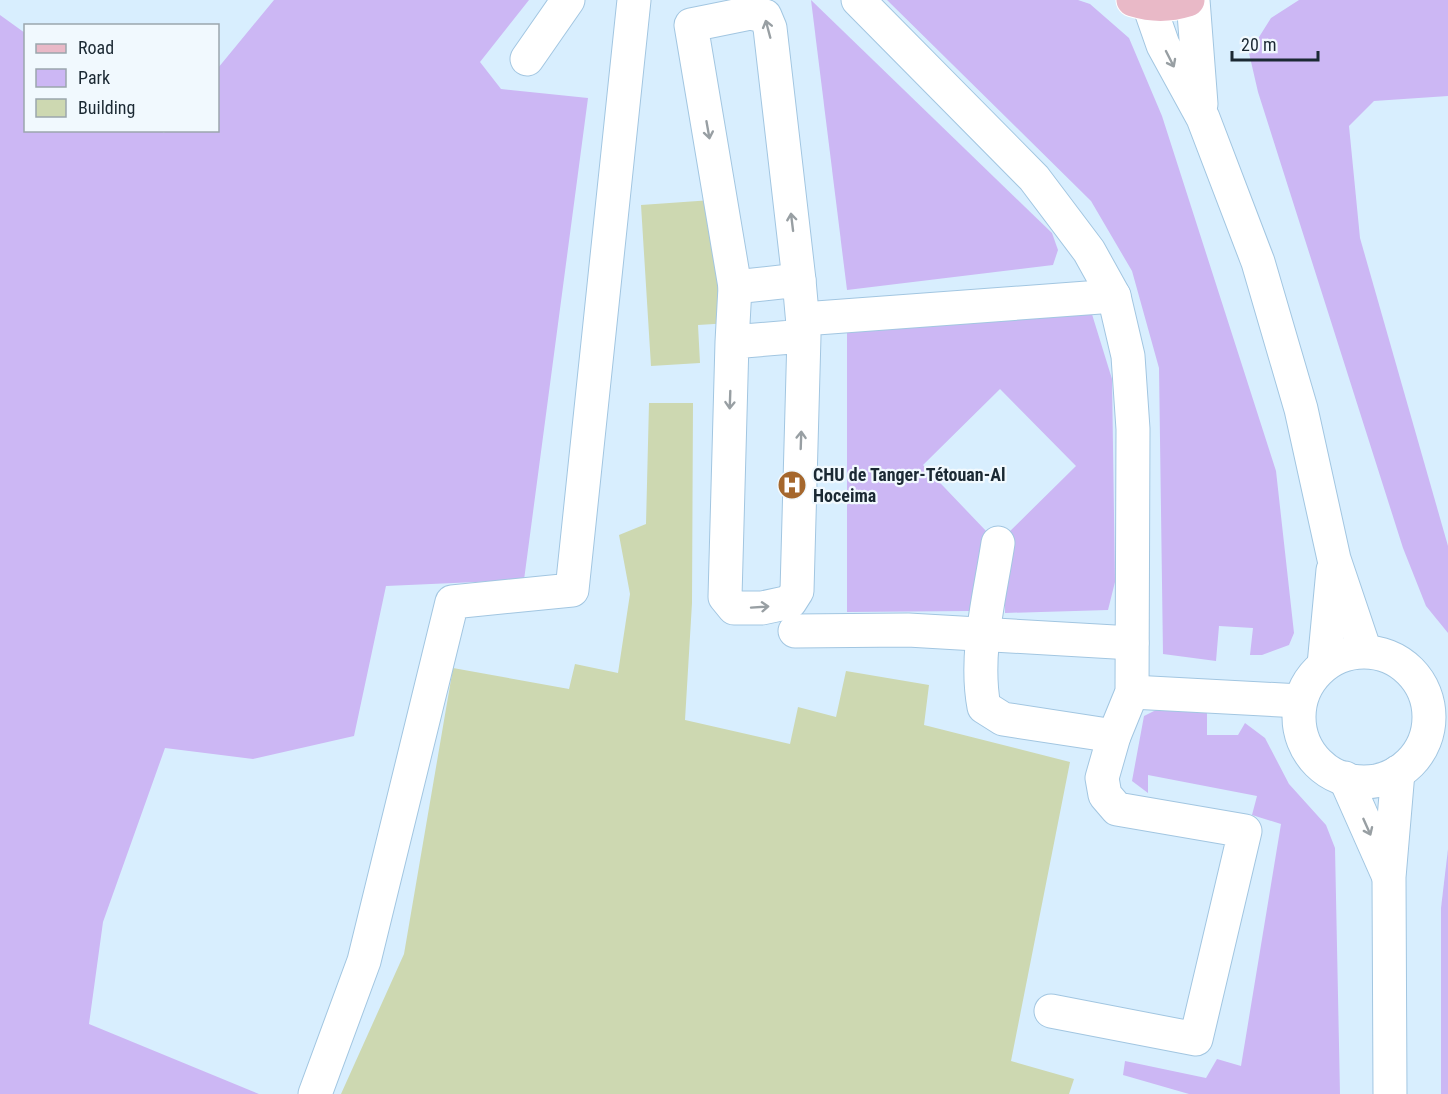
<svg xmlns="http://www.w3.org/2000/svg" width="1448" height="1094" font-family="'Roboto Condensed',sans-serif">
  <rect width="100%" height="100%" fill="#d8eefe"/>
  <g fill="#ccb7f4">
    <polygon points="274,0 529,0 480,62 501,89 588,98 524,580 386,586 354,736 253,759 165,748 103,922 89,1024 259,1094 0,1094 0,15 25,33 26,130 160,130 164,133 166,130 218,130 218,68"/>
    <polygon points="811,0 1052,233 1058,250 1053,265 847,290"/>
    <polygon points="887,0 1078,0 1090,4 1129,38 1162,116 1276,471 1294,633 1289,645 1262,655 1250,655 1253,628 1219,626 1216,661 1163,654 1159,368 1132,271 1091,201"/>
    <polygon points="1299,0 1448,0 1448,96 1374,101 1349,126 1360,238 1448,546 1448,633 1426,606 1403,548 1258,92 1249,53 1271,18"/>
    <polygon points="1091,311 1112,379 1115,582 1108,610 1005,613 1004,537 1076,466 1000,389 923,465 987,532 970,611 847,612 847,330"/>
    <polygon points="1158,709 1207,713 1207,735 1238,735 1245,723 1265,738 1289,784 1326,825 1335,848 1340,1094 1189,1094 1123,1075 1125,1061 1206,1078 1217,1059 1241,1066 1281,824 1252,815 1257,796 1148,775 1148,793 1132,781 1144,716"/>
    <polygon points="1448,849 1448,1094 1441,1094 1441,908"/>
  </g>
  <g fill="#cdd8b1">
    <polygon points="712,200 730,323 698,325 700,363 651,366 641,205"/>
    <polygon points="649,403 693,403 692,603 685,720 790,744 798,707 836,717 846,671 929,685 924,725 1070,762 1011,1061 1074,1079 1069,1094 341,1094 404,954 453,668 569,689 575,664 618,673 630,594 619,535 646,524"/>
  </g>
  <g fill="none" stroke-linecap="round" stroke-linejoin="round">
    <g stroke="#a2c6e1" stroke-width="35">
      <g id="minor">
        <polyline points="858,0 1034,178 1089,251 1114,296 1128,356 1133,429 1132,692 1114,736 1102,778 1105,795 1117,809 1245,831 1196,1039 1051,1011"/>
        <polyline points="1193,0 1201,104"/>
        <polyline points="1149,5 1163,45 1203,118 1258,262 1301,409 1334,559 1365,651"/>
        <polyline points="527,59 568,0"/>
        <polyline points="735,287 691,25 750,13 765,16 770,28 799,280"/>
        <polyline points="803,319 1114,296"/>
        <polyline points="732,342 725,597 734,608 762,608 790,602 797,591 804,336 799,280 735,287 732,342 804,336"/>
        <path d="M998,543C990,596 974,654 984,707L1003,719L1114,736"/>
        <polyline points="795,631 908,630 1132,643"/>
        <circle cx="1364" cy="717" r="65"/>
        <polyline points="1324,665 1333,570"/>
        <polyline points="1132,692 1300,701"/>
        <polyline points="1345,778 1388,875"/>
        <polyline points="315,1094 364,961 452,602 572,590 634,0"/>
        <polyline points="1390,1094 1389,877 1398,772"/>
      </g>
    </g>
    <g stroke="#fff" stroke-width="35">
      <path id="major" d="M1133,0C1153,6 1168,6 1188,0"/>
    </g>
    <use href="#minor" stroke="#fff" stroke-width="33"/>
    <use href="#major" stroke="#e9b9c7" stroke-width="33"/>
  </g>
  <defs><path id="oneway-shaft" d="M-6 0H5M1.5-3L5.5 0L1.5 3" fill="none" stroke-width="1.6" stroke-linecap="round" stroke-linejoin="round" transform="scale(1.5)"/></defs>
  <g stroke="#989fa3">
    <use href="#oneway-shaft" transform="translate(768 29) rotate(-105)"/>
    <use href="#oneway-shaft" transform="translate(1170 59) rotate(63)"/>
    <use href="#oneway-shaft" transform="translate(708 130) rotate(80)"/>
    <use href="#oneway-shaft" transform="translate(792 222) rotate(-97)"/>
    <use href="#oneway-shaft" transform="translate(730 400) rotate(92)"/>
    <use href="#oneway-shaft" transform="translate(801 440) rotate(-88)"/>
    <use href="#oneway-shaft" transform="translate(760 607) rotate(-4)"/>
    <use href="#oneway-shaft" transform="translate(1367 827) rotate(66)"/>
  </g>
  <defs>
    <g id="hospital-disc" transform="scale(1.5)"><circle r="9.5" fill="#a5672d" stroke="#f1f9fe"/><path d="M-5-5h3v3.5h4V-5h3V5h-3V1.5h-4V5h-3Z" fill="#fff"/></g>
  </defs>
  <g fill-rule="evenodd">
    <use href="#hospital-disc" x="792" y="485"/>
  </g>
  <g text-anchor="middle" stroke-width="4.5" stroke-linejoin="round" paint-order="stroke">
    <g font-size="18" font-weight="bold" fill="#1b2933" stroke="#f1f9fe" text-anchor="start">
      <text x="813" y="481">CHU de Tanger-Tétouan-Al<tspan x="813" dy="21">Hoceima</tspan></text>
    </g>
  </g>
  <rect x="24" y="24" width="195" height="108" fill="#f1f9fe" stroke="#9ba6ad" stroke-width="1.5"/>
  <rect x="36" y="44" width="30" height="9" fill="#e9b9c7" stroke="#9ba6ad" stroke-width="1.5"/>
  <text x="78" y="54" font-size="18" fill="#1b2933">Road</text>
  <rect x="36" y="69" width="30" height="18" fill="#ccb7f4" stroke="#9ba6ad" stroke-width="1.5"/>
  <text x="78" y="84" font-size="18" fill="#1b2933">Park</text>
  <rect x="36" y="99" width="30" height="18" fill="#cdd8b1" stroke="#9ba6ad" stroke-width="1.5"/>
  <text x="78" y="114" font-size="18" fill="#1b2933">Building</text>
  <path d="M1232 51v9h86v-9" fill="none" stroke="#1b2933" stroke-width="3"/>
  <text x="1241" y="51" font-size="18" fill="#1b2933" stroke="#f1f9fe" stroke-width="4.5" paint-order="stroke">20 m</text>
</svg>
